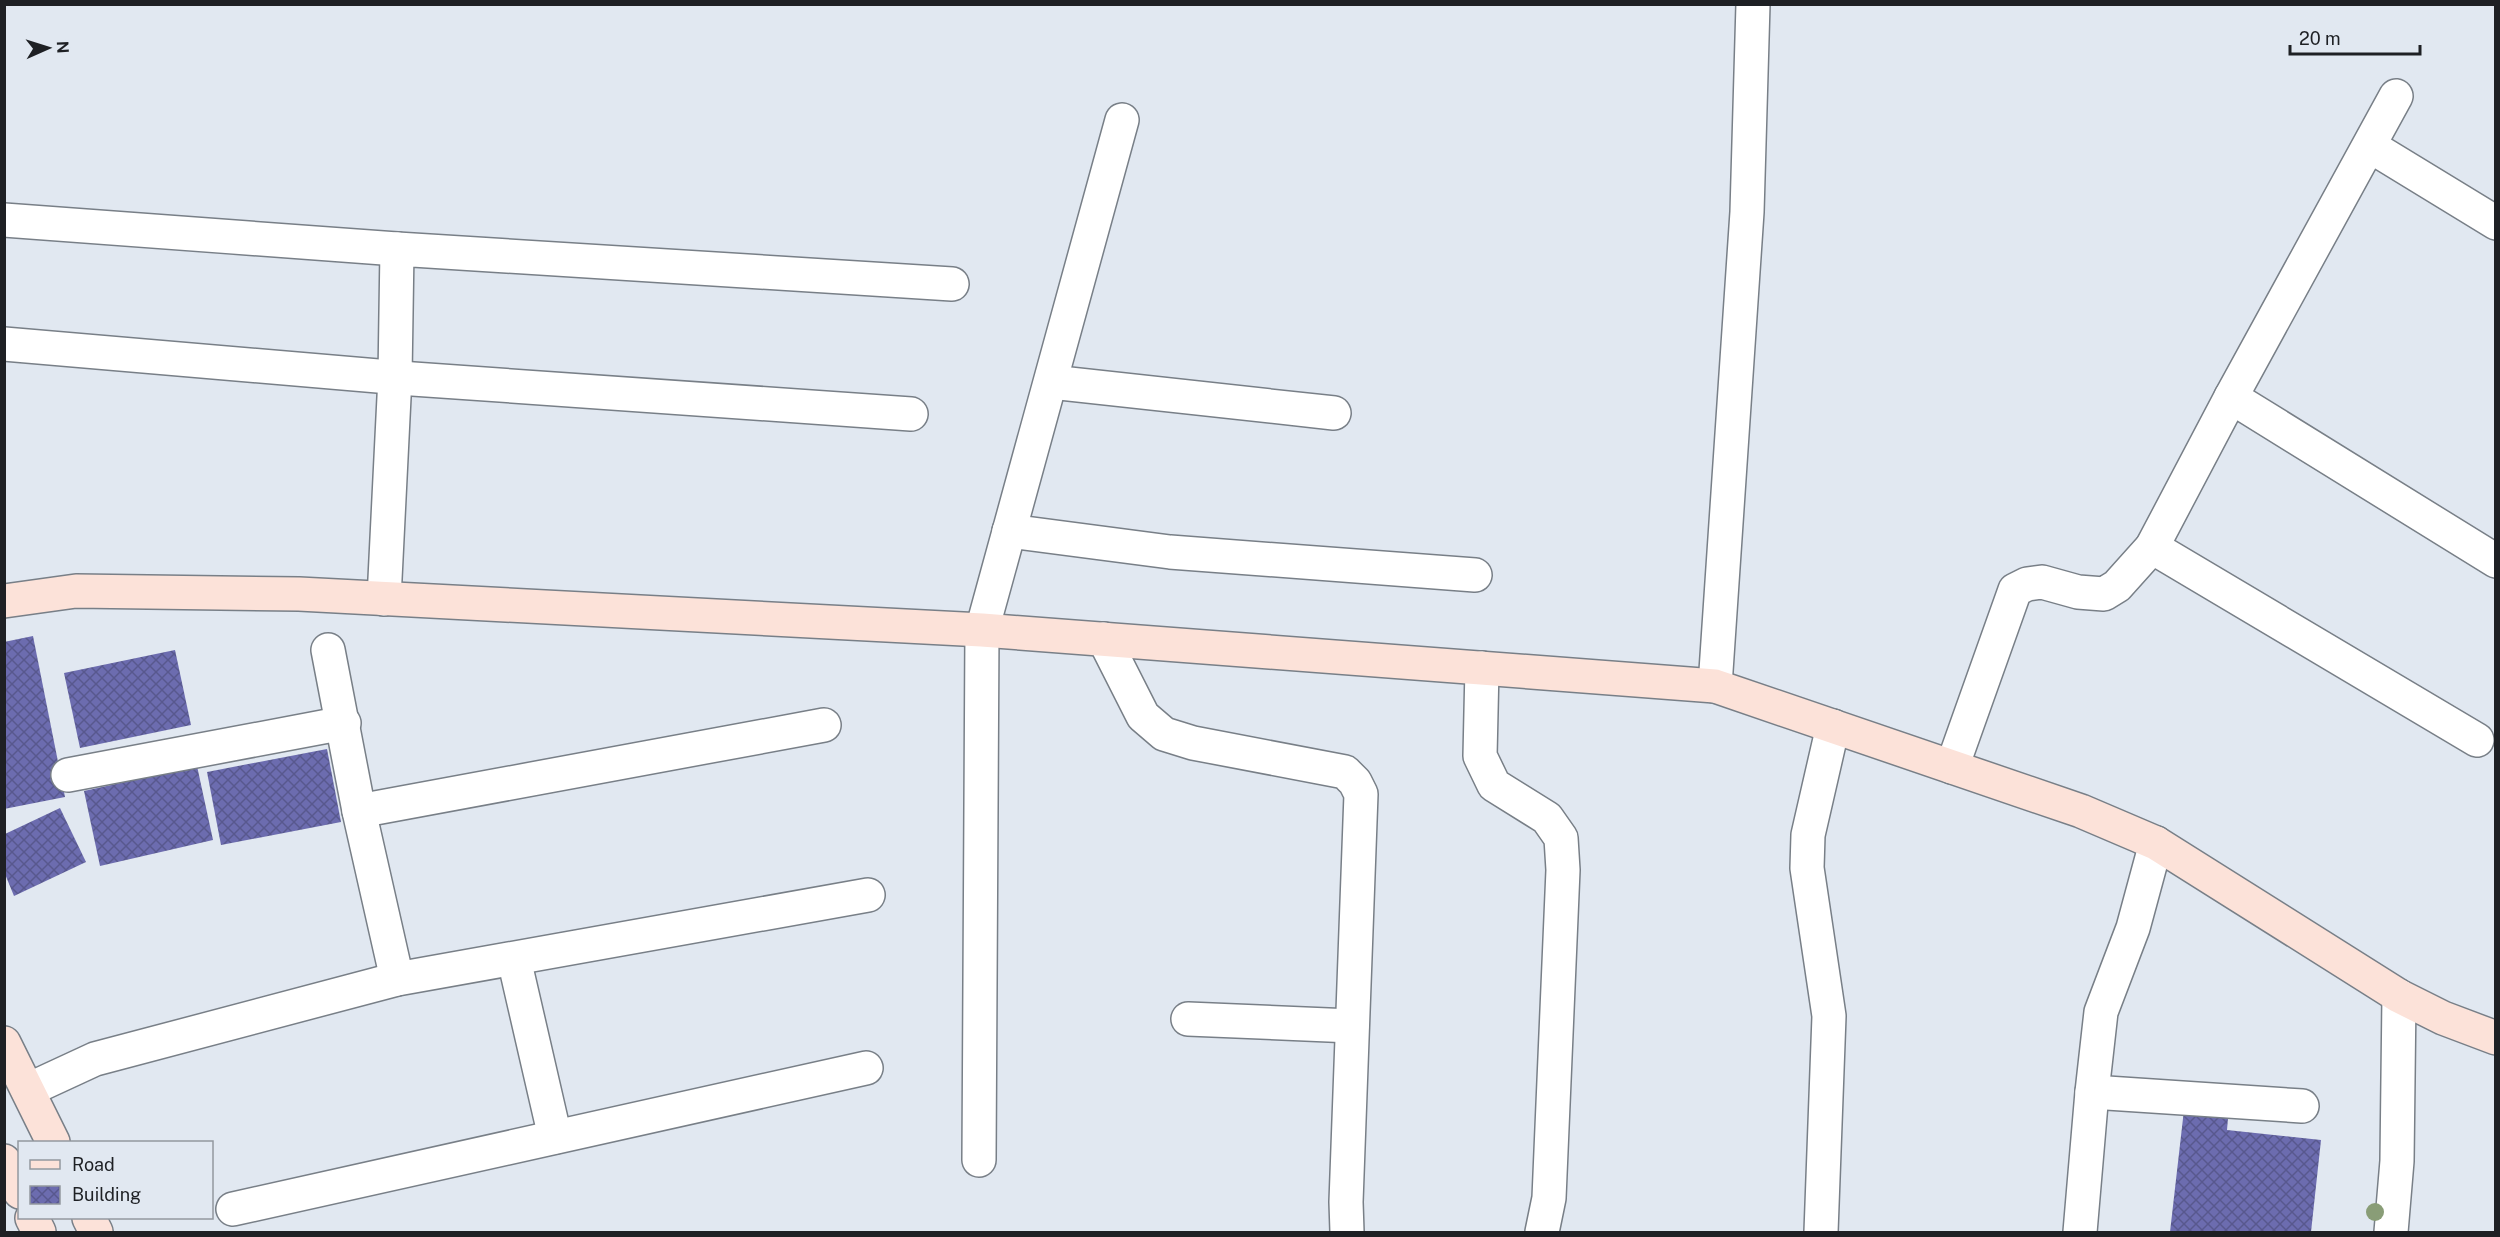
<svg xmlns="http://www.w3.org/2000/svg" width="2500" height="1237" font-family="'Public Sans',sans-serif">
  <defs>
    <pattern id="building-cross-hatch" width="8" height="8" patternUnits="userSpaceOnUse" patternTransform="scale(1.5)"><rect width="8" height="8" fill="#6c6caf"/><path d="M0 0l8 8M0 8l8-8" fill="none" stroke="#58588e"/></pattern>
  </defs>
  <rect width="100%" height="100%" fill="#e1e8f1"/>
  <g fill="url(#building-cross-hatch)">
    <polygon points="33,636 65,797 4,809 4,642"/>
    <polygon points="175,650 191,725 80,748 64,673"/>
    <polygon points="327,749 341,822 221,845 207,772"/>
    <polygon points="197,766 213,840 100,866 84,791"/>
    <polygon points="60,808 86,862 14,896 5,874 5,834"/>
    <polygon points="2185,1101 2229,1106 2227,1130 2321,1140 2311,1232 2210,1231 2210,1232 2170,1232"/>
  </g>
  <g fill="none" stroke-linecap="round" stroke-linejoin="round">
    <g stroke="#787f87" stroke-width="36">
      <g id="street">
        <polyline points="2370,146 2496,223"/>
        <polyline points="4,220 397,249"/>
        <polyline points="4,344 413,379 911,414"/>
        <polyline points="1051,382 1334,413"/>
        <polyline points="2231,397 2496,561"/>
        <polyline points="1009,531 1170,552 1475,575"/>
        <polyline points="2152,547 2477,740"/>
        <polyline points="384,599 395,377 397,249 952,284"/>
        <polyline points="1104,639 1143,716 1164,734 1193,743 1345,772 1355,782 1361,794 1346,1202 1347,1232"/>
        <polyline points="328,650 359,811 397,979"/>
        <polyline points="1482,668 1480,756 1494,785 1547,818 1561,838 1563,870 1549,1198 1542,1232"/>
        <polyline points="1715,686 1747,212 1753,4"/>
        <polyline points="1952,767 2015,590 2027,584 2042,582 2078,592 2104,594 2117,586 2152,547 2231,397 2396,96"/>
        <polyline points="68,775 344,723"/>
        <polyline points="359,811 824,725"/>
        <polyline points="514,959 555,1137"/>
        <polyline points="1188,1019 1352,1026"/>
        <polyline points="28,1090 95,1059 397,979 868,895"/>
        <polyline points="2092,1092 2302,1106"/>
        <polyline points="979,1160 982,630 1122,120"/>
        <polyline points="233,1209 866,1068"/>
        <polyline points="1821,1232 1829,1016 1807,868 1808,835 1833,726"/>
        <polyline points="2080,1232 2092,1092 2101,1012 2133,928 2156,843"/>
        <polyline points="2391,1232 2397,1161 2399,996"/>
      </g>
    </g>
    <g stroke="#787f87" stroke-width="36">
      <g id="secondary">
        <polyline points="4,601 76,591 299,594 982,630 1715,686 2081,811 2156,843 2399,996 2443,1018 2496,1038"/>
        <polyline points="4,1043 53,1142"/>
        <polyline points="4,1161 20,1192"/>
        <polyline points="32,1218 39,1232"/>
        <polyline points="89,1218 96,1232"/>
      </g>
    </g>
    <use href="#street" stroke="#fff" stroke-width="33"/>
    <use href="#secondary" stroke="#fce2d9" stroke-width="33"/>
  </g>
  <circle fill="#899d77" cx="2375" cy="1212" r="9"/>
  <rect width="2500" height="1237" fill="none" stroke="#1e2024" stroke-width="12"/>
  <rect x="18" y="1141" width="195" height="78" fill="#e1e8f1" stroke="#93989f" stroke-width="1.5"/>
  <rect x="30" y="1160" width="30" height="9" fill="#fce2d9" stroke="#93989f" stroke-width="1.5"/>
  <text x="72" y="1171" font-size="18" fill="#1e2024">Road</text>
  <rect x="30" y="1186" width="30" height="18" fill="url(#building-cross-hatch)" stroke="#93989f" stroke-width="1.5"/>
  <text x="72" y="1201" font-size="18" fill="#1e2024">Building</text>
  <g transform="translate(48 48) rotate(87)" stroke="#e1e8f1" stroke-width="4.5" paint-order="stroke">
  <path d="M0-4.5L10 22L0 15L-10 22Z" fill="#1e2024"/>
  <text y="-9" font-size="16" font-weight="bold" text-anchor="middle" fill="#1e2024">N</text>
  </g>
  <path d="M2290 45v9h130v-9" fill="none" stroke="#1e2024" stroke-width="3"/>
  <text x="2299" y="45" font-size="18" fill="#1e2024" stroke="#e1e8f1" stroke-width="4.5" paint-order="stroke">20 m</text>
</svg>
